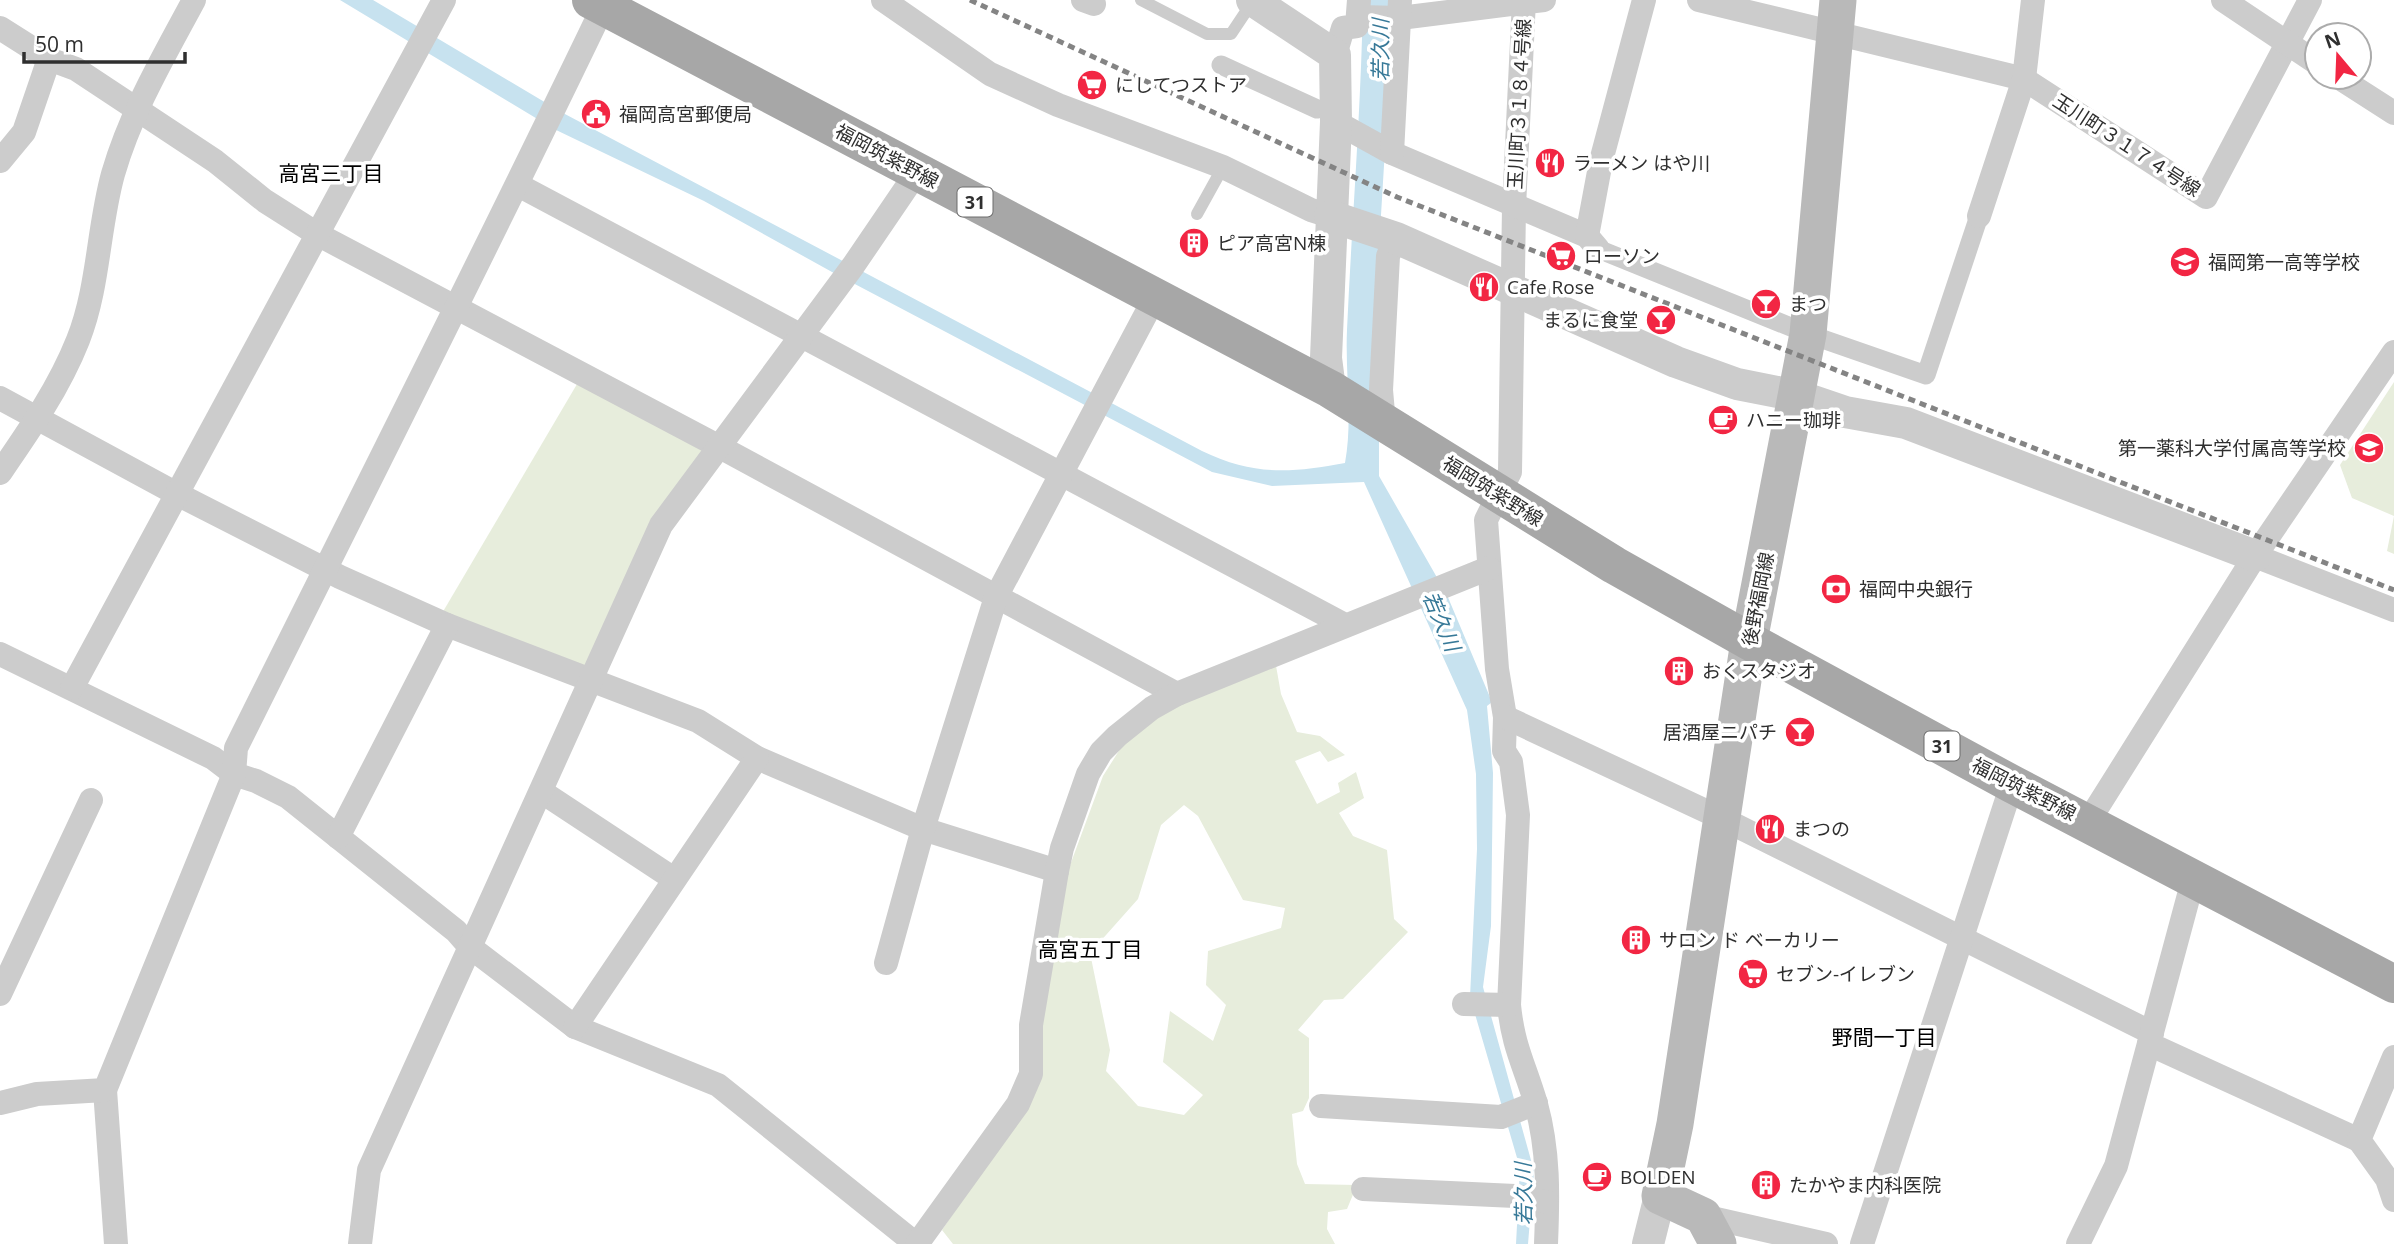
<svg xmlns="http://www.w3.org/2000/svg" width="2394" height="1244" viewBox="0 0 2394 1244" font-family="'Open Sans','Noto Sans JP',sans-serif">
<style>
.green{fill:#e7eddc;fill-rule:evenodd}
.water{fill:#c7e2ef}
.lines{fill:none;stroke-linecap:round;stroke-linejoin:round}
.service{stroke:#ccc;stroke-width:12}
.pedestrian{stroke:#ccc;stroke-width:19}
.minor{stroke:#ccc;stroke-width:24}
.tertiary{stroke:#ccc;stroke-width:32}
.secondary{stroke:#b9b9b9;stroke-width:37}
.primary{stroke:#a7a7a7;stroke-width:38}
.rail{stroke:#848484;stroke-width:5;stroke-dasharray:7 5;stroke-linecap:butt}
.labels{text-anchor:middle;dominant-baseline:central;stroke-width:7;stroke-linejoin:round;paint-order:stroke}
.shield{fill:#fff;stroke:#6d6d6d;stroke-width:2}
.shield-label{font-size:18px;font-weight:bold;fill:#2f2f2f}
.poi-label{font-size:19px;fill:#2f2f2f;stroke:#fff;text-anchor:start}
.street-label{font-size:19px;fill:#2f2f2f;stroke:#fff}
.water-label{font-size:21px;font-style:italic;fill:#377998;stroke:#fff}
.neighbourhood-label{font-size:21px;fill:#000;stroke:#fff}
</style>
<rect width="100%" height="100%" fill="#fff"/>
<g class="green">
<polygon points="580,379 707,448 588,674 441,615"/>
<polygon points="2394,382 2394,554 2387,551 2394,516 2352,498 2340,465"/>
<path d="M1275,660L1281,694L1297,732L1320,736L1345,755L1328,762L1320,751L1295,761L1317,804L1340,792L1338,783L1356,772L1364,798L1339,813L1353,836L1387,850L1394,919L1408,932L1343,999L1324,1000L1298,1030L1309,1038V1098L1303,1111L1292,1114L1297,1164L1305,1184L1357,1185L1347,1209L1328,1212L1327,1229L1335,1244H953L942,1230L1025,1107L1069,868L1103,776L1127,738L1178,699ZM1184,805L1198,816L1243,900L1285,908L1281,928L1208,951L1206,985L1226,1005L1213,1041L1170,1011L1163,1062L1203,1095L1184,1115L1138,1106L1106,1071L1110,1050L1090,953L1138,899L1161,825Z"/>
</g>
<path class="water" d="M340,0H373L563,113L1202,451C1254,476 1291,473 1345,463C1353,420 1345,374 1347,330C1352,220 1361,110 1363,0H1394L1379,248V476L1447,595L1492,702L1487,706L1493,773L1491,926L1483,987L1534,1171L1528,1244H1516L1520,1168L1470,997L1477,849L1476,774L1467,710L1364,482L1272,486L1212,472L832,272L704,201L554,129Z"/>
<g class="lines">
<g class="service">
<polyline points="1141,0 1207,34 1231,34 1253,1"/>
<polyline points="1197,214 1223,167"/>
</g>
<g class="pedestrian">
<polyline points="1221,65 1317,109"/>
<polyline points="1598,249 1808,334 1926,375 1979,216"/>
</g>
<g class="minor">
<polyline points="883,0 990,74 1058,105 1223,167 1311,210 1330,216"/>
<polyline points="1083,0 1094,4"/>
<path d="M1524,0L1514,207L1510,472L1486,520L1497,669L1505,717L1504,751L1511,762L1518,815L1509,1005C1513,1047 1525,1066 1536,1104C1549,1151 1548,1196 1546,1244"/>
<polyline points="1699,0 2024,79 2206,197 2310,0"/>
<polyline points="2223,0 2317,63"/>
<polyline points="1359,17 1400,18 1544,0"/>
<polyline points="0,28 49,59 76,69 215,161 265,201 317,234 718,446 1177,694"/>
<polyline points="1335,55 1343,28 1357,26 1359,0"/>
<polyline points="2338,77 2394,113"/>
<polyline points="1336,122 1392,153 1587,236 1598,249"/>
<polyline points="1392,153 1400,0"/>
<polyline points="0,161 24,132 49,59"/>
<polyline points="518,185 1345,625"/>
<polyline points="1979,216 2024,79 2033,0"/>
<polyline points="1587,236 1601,161 1644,0"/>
<polyline points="0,398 177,494 340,577 447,625 698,721 757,758 923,829 1057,871"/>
<polyline points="1384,424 1381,390 1388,256 1396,238"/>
<path d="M0,473C29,431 59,388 78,340C99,287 98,228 113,174C131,112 164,56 194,0"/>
<polyline points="2255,556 2394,610"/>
<polyline points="0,654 213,758 234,774 256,781 288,797 456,931 470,947 575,1027 718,1085 916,1244"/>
<polyline points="72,688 444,0"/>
<polyline points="1505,717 1723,819 2152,1033"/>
<polyline points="542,792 674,879"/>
<polyline points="2088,822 2255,556 2394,352"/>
<polyline points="338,837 447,625"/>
<polyline points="886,963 923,829 996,597 1155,297"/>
<polyline points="0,994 91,800"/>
<polyline points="1464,1004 1509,1005"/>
<polyline points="575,1027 757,758"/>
<polyline points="2149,1044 2359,1140"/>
<polyline points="2394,1057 2359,1140 2387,1179 2394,1200"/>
<polyline points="105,1090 116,1244"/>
<path d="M0,1103L37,1094L105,1090L234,774L236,748C359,501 484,255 603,7"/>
<polyline points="1321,1106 1501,1117 1536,1103"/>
<polyline points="1363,1189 1515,1196 1547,1202"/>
<polyline points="1703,1216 1826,1244"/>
<polyline points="360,1244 369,1170 661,525 853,266 917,172"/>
<polyline points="917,1244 1018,1104 1031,1074 1031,1025 1057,871 1062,848 1088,774 1101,752 1117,736 1152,708 1177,694 1489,568"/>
<polyline points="1862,1244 2012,784"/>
<polyline points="2078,1244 2116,1166 2193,880"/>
</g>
<g class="tertiary">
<polyline points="1252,0 1335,55 1336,122 1326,358 1330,389"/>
<polyline points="1330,216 1396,238 1676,362 1737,384 1798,396 1845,412 1906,423 2255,556"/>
<polyline points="1648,1244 1660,1196"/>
</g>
<polyline class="secondary" points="1718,1244 1703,1216 1660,1196 1675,1124 1749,641 1808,334 1838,0"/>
<polyline class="primary" points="591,0 1330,389 1614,565 1749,641 2012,784 2394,984"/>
<polyline class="rail" points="970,0 1397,197 2394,590"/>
</g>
<defs>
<g id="supermarket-disc" transform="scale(1.575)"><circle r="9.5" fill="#f22643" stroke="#fff"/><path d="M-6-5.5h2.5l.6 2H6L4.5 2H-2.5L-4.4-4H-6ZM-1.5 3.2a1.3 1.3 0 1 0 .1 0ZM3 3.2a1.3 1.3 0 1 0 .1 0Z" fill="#fff"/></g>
<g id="civic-disc" transform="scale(1.575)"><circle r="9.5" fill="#f22643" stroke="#fff"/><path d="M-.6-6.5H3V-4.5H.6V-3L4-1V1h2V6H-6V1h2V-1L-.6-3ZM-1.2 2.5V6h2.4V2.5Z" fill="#fff"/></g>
<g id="restaurant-disc" transform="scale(1.575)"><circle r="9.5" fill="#f22643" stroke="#fff"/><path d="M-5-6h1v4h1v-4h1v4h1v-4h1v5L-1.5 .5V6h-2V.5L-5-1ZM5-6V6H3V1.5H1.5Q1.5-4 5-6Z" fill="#fff"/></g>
<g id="building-disc" transform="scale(1.575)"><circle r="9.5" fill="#f22643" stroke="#fff"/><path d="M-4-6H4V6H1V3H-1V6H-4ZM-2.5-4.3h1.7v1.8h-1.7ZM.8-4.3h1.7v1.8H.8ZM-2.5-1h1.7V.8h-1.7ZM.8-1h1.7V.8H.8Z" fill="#fff"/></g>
<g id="school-disc" transform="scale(1.575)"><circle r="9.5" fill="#f22643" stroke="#fff"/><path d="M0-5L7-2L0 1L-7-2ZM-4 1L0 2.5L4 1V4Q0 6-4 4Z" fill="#fff"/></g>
<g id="bar-disc" transform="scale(1.575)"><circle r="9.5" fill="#f22643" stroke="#fff"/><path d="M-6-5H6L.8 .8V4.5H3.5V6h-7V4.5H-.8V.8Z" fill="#fff"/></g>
<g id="cafe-disc" transform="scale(1.575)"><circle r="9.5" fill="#f22643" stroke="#fff"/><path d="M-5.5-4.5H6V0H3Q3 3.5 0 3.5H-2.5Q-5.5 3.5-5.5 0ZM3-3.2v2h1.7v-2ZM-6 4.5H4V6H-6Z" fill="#fff"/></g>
<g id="bank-disc" transform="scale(1.575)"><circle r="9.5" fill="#f22643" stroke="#fff"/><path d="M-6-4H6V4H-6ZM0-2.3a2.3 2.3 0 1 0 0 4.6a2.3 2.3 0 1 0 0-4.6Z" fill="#fff"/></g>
</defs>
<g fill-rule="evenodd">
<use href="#supermarket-disc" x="1092" y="85"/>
<use href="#civic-disc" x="596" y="114"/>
<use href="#restaurant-disc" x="1550" y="163"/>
<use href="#building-disc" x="1194" y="243"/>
<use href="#supermarket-disc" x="1561" y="256"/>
<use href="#school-disc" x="2185" y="262"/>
<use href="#restaurant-disc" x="1484" y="287"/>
<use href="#bar-disc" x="1766" y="304"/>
<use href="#bar-disc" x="1661" y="320"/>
<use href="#cafe-disc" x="1723" y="420"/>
<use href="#school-disc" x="2369" y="448"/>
<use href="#bank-disc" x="1836" y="589"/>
<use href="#building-disc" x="1679" y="671"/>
<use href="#bar-disc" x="1800" y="732"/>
<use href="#restaurant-disc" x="1770" y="829"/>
<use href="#building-disc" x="1636" y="940"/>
<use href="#supermarket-disc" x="1753" y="974"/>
<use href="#cafe-disc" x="1597" y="1177"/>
<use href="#building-disc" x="1766" y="1185"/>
</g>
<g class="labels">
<g class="shield">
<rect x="957.5" y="187.5" width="35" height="29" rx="5"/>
<rect x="1924.5" y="731.5" width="35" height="29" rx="5"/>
</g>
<g class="shield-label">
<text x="975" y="202">31</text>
<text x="1942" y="746">31</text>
</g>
<g class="poi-label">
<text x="1115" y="85">にしてつストア</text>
<text x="619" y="114">福岡高宮郵便局</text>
<text x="1573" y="163">ラーメン はや川</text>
<text x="1217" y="243">ピア高宮N棟</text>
<text x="1584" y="256">ローソン</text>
<text x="2208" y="262">福岡第一高等学校</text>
<text x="1507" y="287">Cafe Rose</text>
<text x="1789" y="304">まつ</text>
<text x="1638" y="320" text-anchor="end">まるに食堂</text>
<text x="1746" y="420">ハニー珈琲</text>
<text x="2346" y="448" text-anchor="end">第一薬科大学付属高等学校</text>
<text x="1859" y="589">福岡中央銀行</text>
<text x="1702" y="671">おくスタジオ</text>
<text x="1777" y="732" text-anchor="end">居酒屋ニパチ</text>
<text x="1793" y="829">まつの</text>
<text x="1659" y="940">サロン ド ベーカリー</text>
<text x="1776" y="974">セブン-イレブン</text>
<text x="1620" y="1177">BOLDEN</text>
<text x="1789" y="1185">たかやま内科医院</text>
</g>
<g class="street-label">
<text transform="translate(1519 104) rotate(-87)">玉川町３１８４号線</text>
<text transform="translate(2127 145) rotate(33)">玉川町３１７４号線</text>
<text transform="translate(887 156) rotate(28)">福岡筑紫野線</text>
<text transform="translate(1493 491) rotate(32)">福岡筑紫野線</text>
<text transform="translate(1758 599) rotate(-79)">後野福岡線</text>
<text transform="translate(2024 789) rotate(27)">福岡筑紫野線</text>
</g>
<g class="water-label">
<text transform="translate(1380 50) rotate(-90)">若久川</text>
<text transform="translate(1442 621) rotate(67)">若久川</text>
<text transform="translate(1523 1194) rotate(-91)">若久川</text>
</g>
<g class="neighbourhood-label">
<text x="331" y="173">高宮三丁目</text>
<text x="1090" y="949">高宮五丁目</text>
<text x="1884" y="1037">野間一丁目</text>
</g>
</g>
<g transform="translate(2338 56) rotate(341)"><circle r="33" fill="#ffffff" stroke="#acacac" stroke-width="2"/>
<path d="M0-5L12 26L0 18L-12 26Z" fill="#f22643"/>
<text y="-10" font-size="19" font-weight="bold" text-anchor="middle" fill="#2f2f2f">N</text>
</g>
<path d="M24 52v10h161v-10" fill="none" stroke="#2f2f2f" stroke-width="3.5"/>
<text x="35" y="52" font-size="21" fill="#2f2f2f" stroke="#ffffff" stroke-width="5" paint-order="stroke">50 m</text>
</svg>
